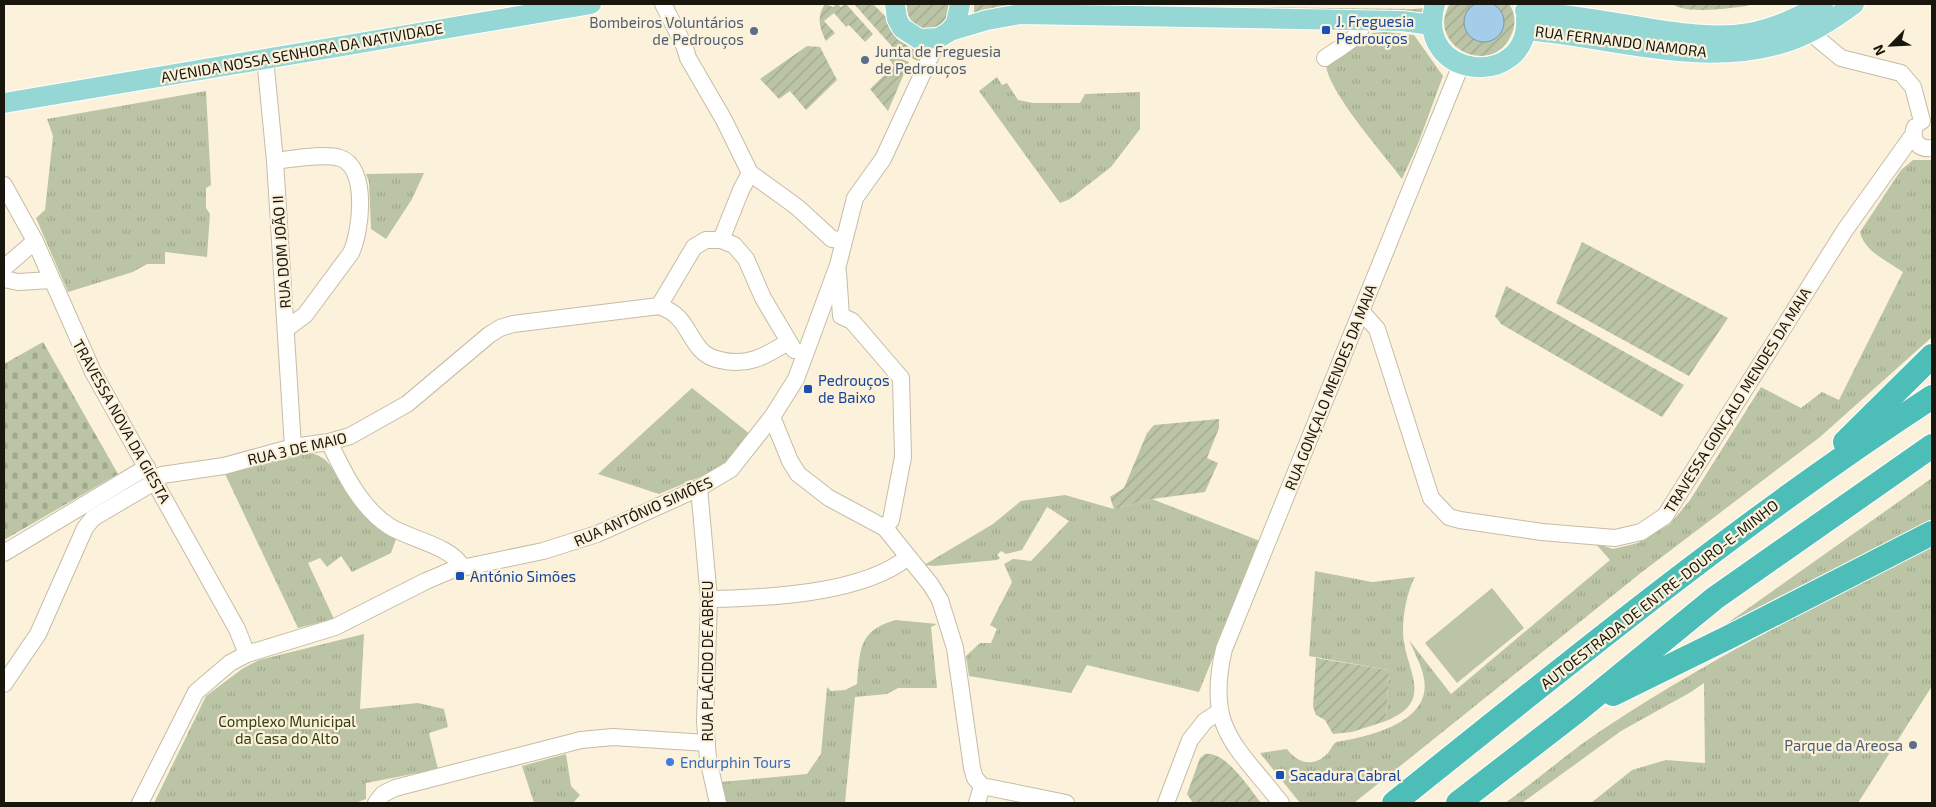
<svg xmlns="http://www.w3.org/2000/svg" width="1936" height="807" viewBox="0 0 1936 807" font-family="'Exo 2',sans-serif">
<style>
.grass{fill:url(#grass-tufts)}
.cemetery{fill:url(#cemetery-stones)}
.garden{fill:url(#garden-furrows)}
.pitch{fill:#bbc4a5}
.water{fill:#a4cdea;stroke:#7a96a8}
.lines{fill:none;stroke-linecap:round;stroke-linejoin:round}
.minor-casing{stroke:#c6bca6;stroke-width:18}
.major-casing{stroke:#fff;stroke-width:22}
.highway-casing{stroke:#fff;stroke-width:26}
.minor{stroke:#fff;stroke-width:16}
.major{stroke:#94d7d4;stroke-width:20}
.highway{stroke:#4dbdb7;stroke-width:24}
.transit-dot{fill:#1a4fb4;stroke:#fcf2db;stroke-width:2}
.service-dot{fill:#5c6f8a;stroke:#fcf2db;stroke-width:2}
.shop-dot{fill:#3f7fe0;stroke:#fcf2db;stroke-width:2}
.labels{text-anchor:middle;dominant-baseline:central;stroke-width:4.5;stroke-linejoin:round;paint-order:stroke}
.transit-label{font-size:15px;fill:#164399;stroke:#fcf2db;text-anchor:start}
.service-label{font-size:15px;fill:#4e5e75;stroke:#fcf2db;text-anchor:end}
.street-label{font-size:15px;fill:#19160e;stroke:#fcf2db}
.park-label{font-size:15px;fill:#353f0e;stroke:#fcf2db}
.shop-label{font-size:15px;fill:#366cbe;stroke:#fcf2db;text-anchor:start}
</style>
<defs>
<pattern id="grass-tufts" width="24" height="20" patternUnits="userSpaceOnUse" patternTransform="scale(1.25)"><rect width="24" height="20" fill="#bbc4a5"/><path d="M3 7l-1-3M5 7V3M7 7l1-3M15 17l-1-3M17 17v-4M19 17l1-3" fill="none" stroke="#a0a88d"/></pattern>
<pattern id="cemetery-stones" width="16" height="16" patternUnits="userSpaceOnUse" patternTransform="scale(1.25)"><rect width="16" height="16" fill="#bbc4a5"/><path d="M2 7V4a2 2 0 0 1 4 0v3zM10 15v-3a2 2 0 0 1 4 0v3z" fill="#a0a88d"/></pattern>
<pattern id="garden-furrows" width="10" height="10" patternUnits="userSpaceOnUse" patternTransform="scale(1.25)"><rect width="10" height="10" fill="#bbc4a5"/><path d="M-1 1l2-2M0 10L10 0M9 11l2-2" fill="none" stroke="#a0a88d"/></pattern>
</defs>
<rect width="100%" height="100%" fill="#fcf2db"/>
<g class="grass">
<path d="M1384,32L1414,35L1443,76L1418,144L1402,179C1384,154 1327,91 1326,64L1353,49L1372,33Z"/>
<polygon points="997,77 1002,85 1007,83 1018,100 1033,103 1080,103 1085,94 1140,92 1140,129 1111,167 1070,199 1060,203 979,91"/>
<polygon points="206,91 211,185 206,188 206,208 210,214 207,257 165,252 165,264 147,264 133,272 68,292 36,218 45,210 53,136 47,119"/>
<path d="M1913,160H1932V337L1820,437L1642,572L1354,803H1300L1260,753L1287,749C1297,763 1313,768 1327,754C1331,750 1332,745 1336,742C1367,737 1432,723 1424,679C1422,666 1414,652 1409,640L1451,694L1610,560L1595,543L1613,549L1638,543L1670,524L1690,500L1761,387L1801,408L1822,392L1839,400L1903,272C1887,261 1864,251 1860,232L1901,170Z"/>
<polygon points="424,173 412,199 386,239 371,229 369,182 366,174"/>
<polygon points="692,388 750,434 719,469 659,494 598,474"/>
<path d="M310,453C334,457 336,481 350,497C363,513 379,528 396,539L391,553L352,572L341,556L327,567L320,558L308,563L334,619L298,628L225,474Z"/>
<polygon points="1932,478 1932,522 1715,632"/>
<polygon points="1065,495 1114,509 1152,499 1260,541 1199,692 1087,665 1071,693 969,676 966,656 980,643 991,643 997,629 990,625 1012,582 1004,564 1013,559 1031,561 1069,521 1047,507 1022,550 1006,554 1001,551 997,555 1000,558 997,560 934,566 924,565 993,524 1021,501"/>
<path d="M1932,546V686L1858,803H1591L1632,770L1666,760L1705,763L1704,683L1691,692L1621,731L1522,803H1505C1540,778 1572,749 1608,726C1712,658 1822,602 1932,546Z"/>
<path d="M1315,571L1372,582L1415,577C1406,594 1401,622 1404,642C1409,675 1433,702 1386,721L1389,670L1309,656Z"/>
<path d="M896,620L937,624L931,627L937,688H898L887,694L855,697L845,803H725L721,782L807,774L821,754L827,687L831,691L845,690L857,684C860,650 858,630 896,620Z"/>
<polygon points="364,634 360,709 418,703 444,709 448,727 429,733 438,769 366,783 366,799 355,803 154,803 206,696 242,669 259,660"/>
<polygon points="566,754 571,786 580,795 573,803 534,803 522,766"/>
</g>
<polygon class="cemetery" points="43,342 118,474 4,540 4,364"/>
<g class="garden">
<path d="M825,4L833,7L837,4L841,7L846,4L873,34L865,42L849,25L846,27L834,13L824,21L835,33L826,41C820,29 816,17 825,4Z"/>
<polygon points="854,4 873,4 887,18 897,39 922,55 918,61 896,51"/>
<path d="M907,4H950L948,19C932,36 905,29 907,4Z"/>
<polygon points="974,4 1415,9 1424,8 1422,17 974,14"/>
<path d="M1450,4H1475L1470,7L1509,4C1515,12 1516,24 1512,33C1493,81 1424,45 1450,4Z"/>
<path d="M1673,4H1755C1738,8 1684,15 1673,4Z"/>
<polygon points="807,46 820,47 837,80 806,110 790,91 779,99 760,79"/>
<polygon points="884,52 909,62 888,111 870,89 894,66"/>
<polygon points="1582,242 1728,318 1689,376 1556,303"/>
<polygon points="1506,286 1684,385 1662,417 1501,324 1495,316"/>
<polygon points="1219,419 1219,428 1207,458 1218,463 1205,492 1152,499 1114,509 1110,497 1124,488 1147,433 1154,425"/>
<polygon points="1316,658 1389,670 1386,721 1352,732 1333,734 1325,720 1316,715 1313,707"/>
<path d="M1205,754C1226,751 1249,788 1261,803H1193L1187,794L1200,758Z"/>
</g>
<polygon class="pitch" points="1492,588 1524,628 1457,683 1425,643"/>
<circle class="water" cx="1484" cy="22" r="20"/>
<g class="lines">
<g class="minor-casing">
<g id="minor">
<polyline points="663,4 684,45 688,58 724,120 750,173 797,207 832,239 843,240"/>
<polyline points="1813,31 1818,39 1841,58 1901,73 1913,87 1922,121"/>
<polyline points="265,58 275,161 293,447"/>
<path d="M1325,58C1339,48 1361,38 1364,20"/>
<path d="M1915,127C1910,140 1919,150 1932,148"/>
<path d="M275,161C293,159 324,153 340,158C369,167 361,232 351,253L305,315L286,329"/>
<polyline points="4,185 35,241 93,372 237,629 247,654"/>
<polyline points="721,240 741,190 750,173"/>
<polyline points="4,268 35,241"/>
<polyline points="838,272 841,316 852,321 901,378 903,457 891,520 885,528"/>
<polyline points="4,279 18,282 52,280"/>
<polyline points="659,306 694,247 706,240 721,240 734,245 746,259 763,298 794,350"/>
<polyline points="1361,311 1377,329 1431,498 1449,517 1460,520 1542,532 1615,538 1641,532 1665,516 1845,230 1913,135"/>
<polyline points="772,417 790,461 798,474 829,498 885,528 931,585 940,600 955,648 972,768 975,778 982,786 1066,803"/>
<path d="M329,442C344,473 360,507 389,526C409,539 452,546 462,567"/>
<polyline points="699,488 709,599 705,721 708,759 718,803"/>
<polyline points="4,553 147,467"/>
<path d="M709,599C767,598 863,594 908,557"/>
<path d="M4,684L38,634L85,528L93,518L156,481L162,475L224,466L293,447L329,442L350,436L407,404L489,335L500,328L513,324L659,306C685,315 685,331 700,349C706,356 712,358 720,360C748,367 765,356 788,342"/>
<polyline points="140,803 196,692 230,663 247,654 335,627 426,581 452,570 543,551 597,534 699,488 731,469 772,417 796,379 838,265 855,198 883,159 939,38"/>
<polyline points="376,803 383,794 395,788 581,740 613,737 707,743"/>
<polyline points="977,803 982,786"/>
<polyline points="1166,803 1190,740 1205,721 1219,712"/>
<path d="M1281,803C1236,745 1205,729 1224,649L1461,65"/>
</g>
</g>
<g class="major-casing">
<g id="major">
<polyline points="895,4 897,19 902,28 919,39 939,38 950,31 987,20 1020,14 1402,21 1432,25"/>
<path d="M1435,4C1413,81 1530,90 1526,18"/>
<path d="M1525,11C1566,14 1606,21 1647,28C1680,33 1715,39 1749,33C1776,28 1800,16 1823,4"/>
<path d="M1526,30C1611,37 1704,70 1789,41C1813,33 1834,19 1854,4"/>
<polyline points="950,31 956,23 960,4"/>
<polyline points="4,103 591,4"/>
</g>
</g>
<g class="highway-casing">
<g id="highway">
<polyline points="1845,442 1932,356"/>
<polyline points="1613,694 1731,636 1932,533"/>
<path d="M1394,803C1570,662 1744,520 1932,397"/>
<polyline points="1458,803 1577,711 1715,598 1932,446"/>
</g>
</g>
<use href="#minor" class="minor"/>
<use href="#major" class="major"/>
<use href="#highway" class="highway"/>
</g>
<g class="transit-dot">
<rect x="1321" y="25" width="10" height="10" rx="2.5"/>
<rect x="803" y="384" width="10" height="10" rx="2.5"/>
<rect x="455" y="571" width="10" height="10" rx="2.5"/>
<rect x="1275" y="770" width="10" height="10" rx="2.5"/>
</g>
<g class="service-dot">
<circle cx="754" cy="31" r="5"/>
<circle cx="865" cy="60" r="5"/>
<circle cx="1913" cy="745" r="5"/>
</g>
<circle class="shop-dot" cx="670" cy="762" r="5"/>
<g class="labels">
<g class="transit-label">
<text x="1336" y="21">J. Freguesia<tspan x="1336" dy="17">Pedrouços</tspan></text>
<text x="818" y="380">Pedrouços<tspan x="818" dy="17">de Baixo</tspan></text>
<text x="470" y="576">António Simões</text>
<text x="1290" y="775">Sacadura Cabral</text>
</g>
<g class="service-label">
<text x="744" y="22">Bombeiros Voluntários<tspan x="744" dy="17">de Pedrouços</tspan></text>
<text x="875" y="51" text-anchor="start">Junta de Freguesia<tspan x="875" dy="17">de Pedrouços</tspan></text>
<text x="1903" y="745">Parque da Areosa</text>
</g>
<g class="street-label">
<text transform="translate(1621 41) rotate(7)">RUA FERNANDO NAMORA</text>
<text transform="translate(302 52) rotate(-10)">AVENIDA NOSSA SENHORA DA NATIVIDADE</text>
<text transform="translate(281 252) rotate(-94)">RUA DOM JOÃO II</text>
<text transform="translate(1330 387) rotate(-68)">RUA GONÇALO MENDES DA MAIA</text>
<text transform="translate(1737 400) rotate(-58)">TRAVESSA GONÇALO MENDES DA MAIA</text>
<text transform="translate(122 421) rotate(61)">TRAVESSA NOVA DA GIESTA</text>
<text transform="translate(297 448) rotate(-13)">RUA 3 DE MAIO</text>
<text transform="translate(643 511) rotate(-24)">RUA ANTÓNIO SIMÕES</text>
<text transform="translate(1659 594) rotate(-38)">AUTOESTRADA DE ENTRE-DOURO-E-MINHO</text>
<text transform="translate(707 661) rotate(-90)">RUA PLÁCIDO DE ABREU</text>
</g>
<g class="park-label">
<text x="287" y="721">Complexo Municipal<tspan x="287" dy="17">da Casa do Alto</tspan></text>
</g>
<g class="shop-label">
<text x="680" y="762">Endurphin Tours</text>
</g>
</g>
<rect width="1936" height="807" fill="none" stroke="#19160e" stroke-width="10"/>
<g transform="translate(1891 45) rotate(246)" stroke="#fcf2db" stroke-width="4" paint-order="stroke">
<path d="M0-4L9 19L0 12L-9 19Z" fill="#19160e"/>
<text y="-8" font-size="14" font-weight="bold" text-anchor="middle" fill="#19160e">N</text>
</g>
</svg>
